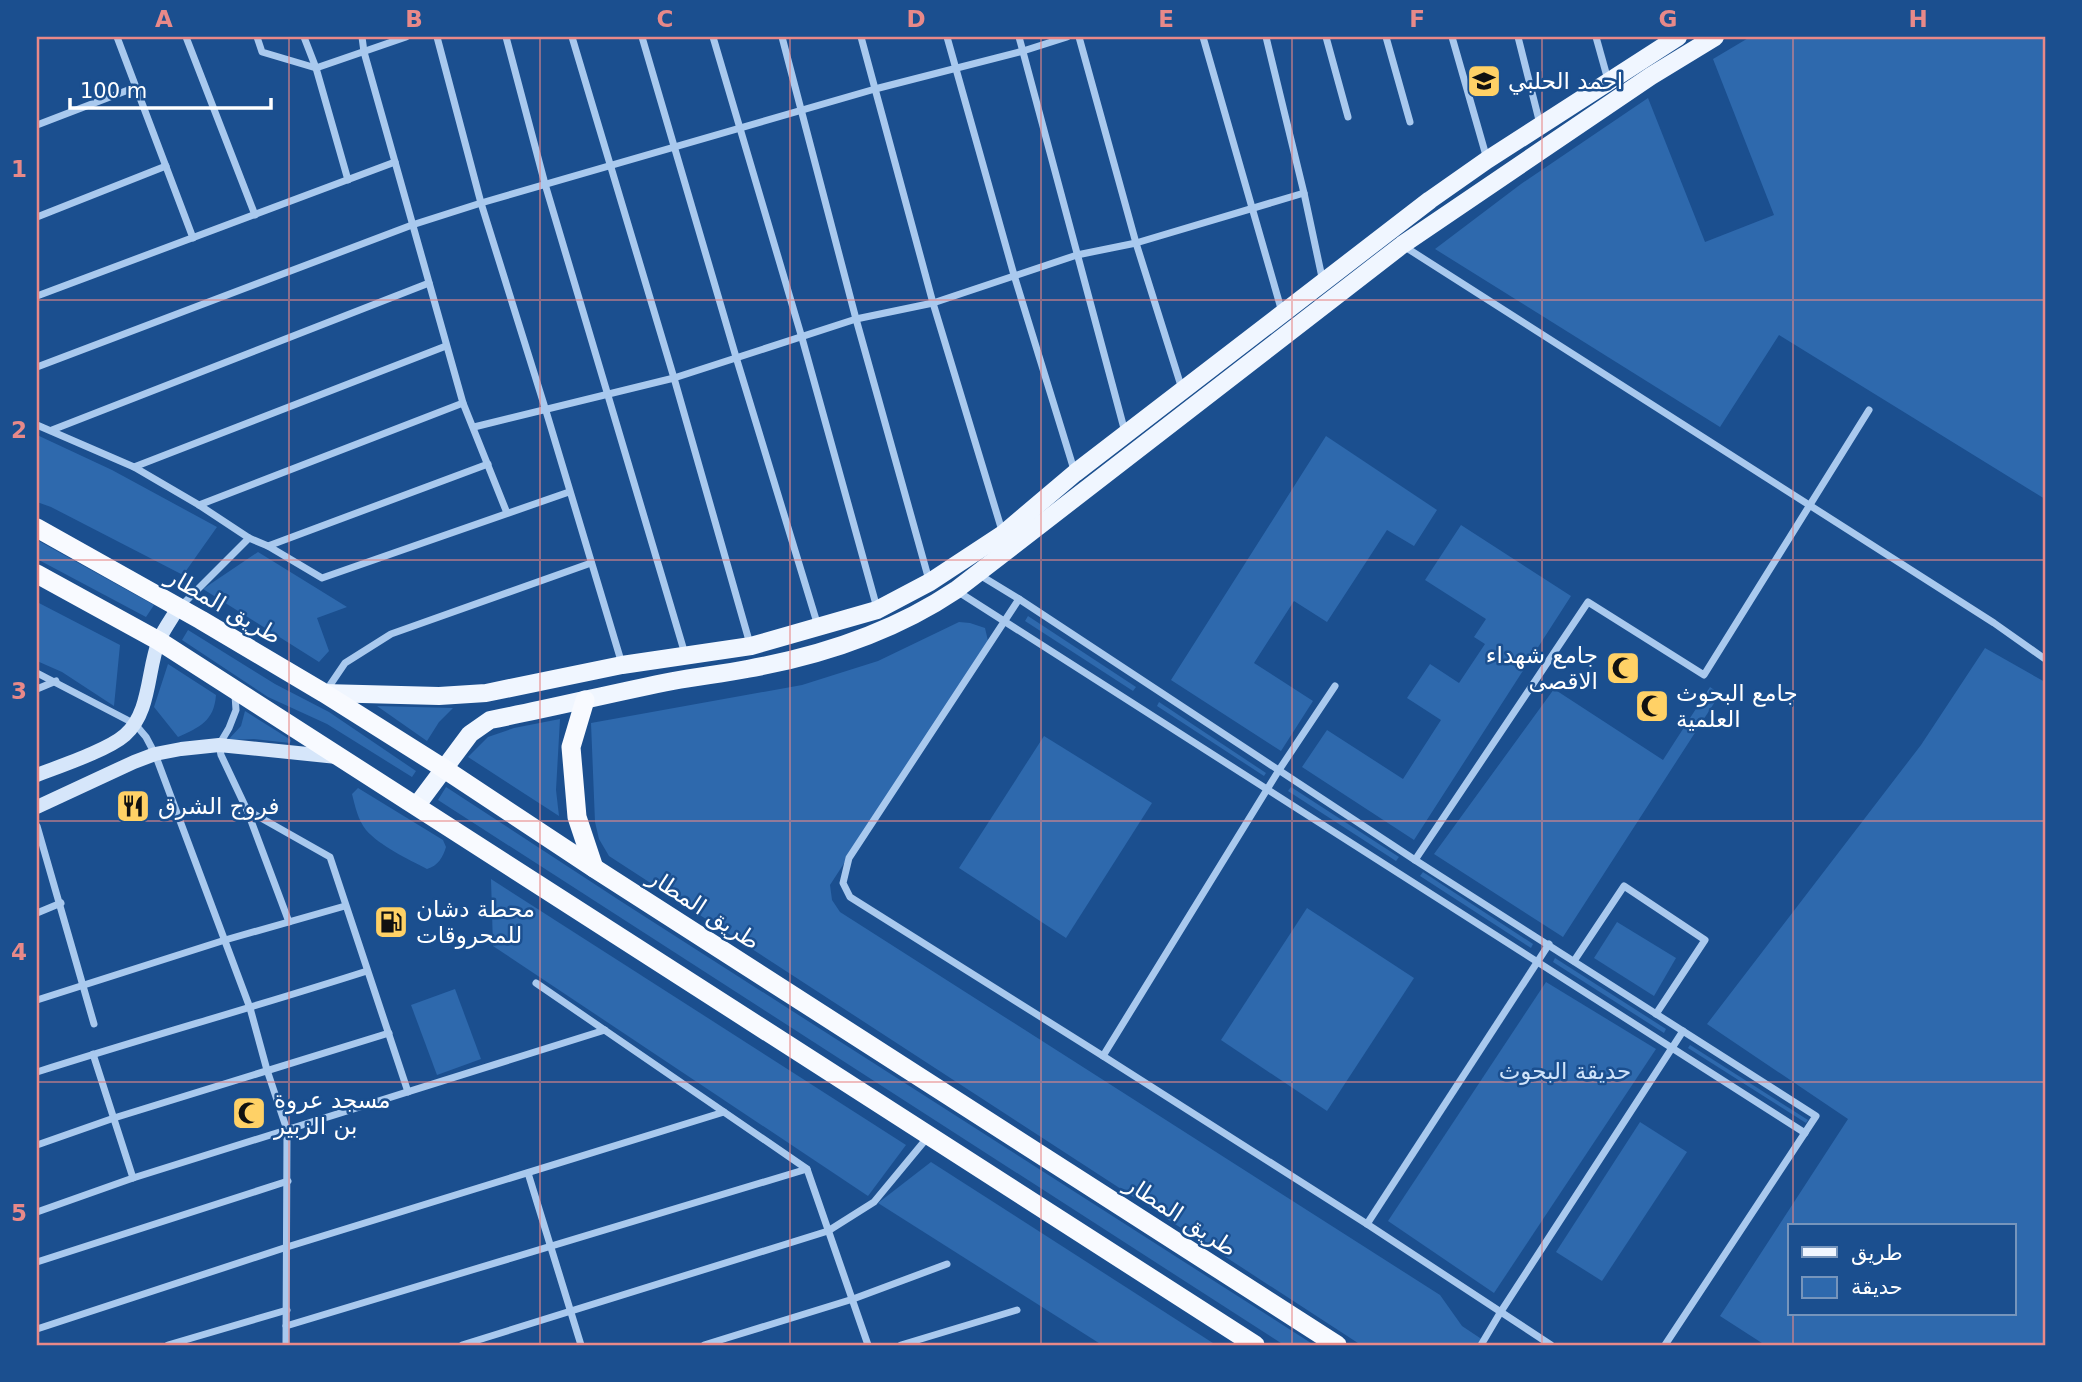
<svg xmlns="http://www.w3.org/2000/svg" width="2082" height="1382" viewBox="0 0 2082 1382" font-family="'DejaVu Sans',Vazirmatn,sans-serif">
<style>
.green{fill:#2e69ad;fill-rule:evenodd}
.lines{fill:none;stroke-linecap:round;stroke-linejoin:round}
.minor{stroke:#a9c9ee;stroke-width:7}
.secondary{stroke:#d6e6fa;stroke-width:14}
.primary{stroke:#f0f6ff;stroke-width:18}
.trunk{stroke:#f8faff;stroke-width:19}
.grid{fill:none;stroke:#e88989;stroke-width:2;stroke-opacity:0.55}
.labels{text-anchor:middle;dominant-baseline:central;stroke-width:5;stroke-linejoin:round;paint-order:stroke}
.poi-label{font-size:23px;fill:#fff;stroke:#1b4f8f;text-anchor:start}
.street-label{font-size:23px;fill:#fff;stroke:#1b4f8f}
.park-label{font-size:23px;fill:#cfe3fa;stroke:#1b4f8f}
.neatline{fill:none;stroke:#e88989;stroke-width:2.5}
.grid-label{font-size:23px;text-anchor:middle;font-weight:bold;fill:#e88989}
</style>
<rect width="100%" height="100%" fill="#1b4f8f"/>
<g class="green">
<polygon points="1750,37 2045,37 2045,499 1779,335 1720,427 1435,249 1521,184 1648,98 1705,242 1774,215 1713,59"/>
<polygon points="37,435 112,470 217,527 183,575 51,507 37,502"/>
<polygon points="1326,436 1437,510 1414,546 1387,530 1327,622 1294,601 1254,663 1313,701 1281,751 1171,680"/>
<polygon points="1461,525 1571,596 1414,840 1302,767 1327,730 1403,779 1441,720 1407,698 1430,664 1459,683 1485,644 1474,637 1486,619 1425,580"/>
<polygon points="37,540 154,605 146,617 37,559"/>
<polygon points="258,552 347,607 317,618 329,651 319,662 203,589"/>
<polygon points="37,602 120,645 114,706 62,672 37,661"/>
<polygon points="1028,616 1136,687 1133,691 1025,621"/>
<polygon points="959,622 970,623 985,628 988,641 830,885 832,900 840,912 1440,1295 1462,1326 1483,1340 1475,1345 1361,1345 609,856 599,839 595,822 591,723 802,685 878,661"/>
<polygon points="188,630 275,684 329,712 416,771 412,777 327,724 268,697 182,640"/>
<path d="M1985,648L2045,682V1345H1765L1720,1316L1848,1119L1707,1024L1921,745ZM1790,1226H2014V1314H1790Z"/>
<path d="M168,664L216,695C214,721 200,727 178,737L154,707Z"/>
<polygon points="1710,687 1720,694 1563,937 1434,854 1554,689 1663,760"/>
<polygon points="1159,702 1266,773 1264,776 1157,706"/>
<polygon points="377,706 453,708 439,722 427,741"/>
<polygon points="245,711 291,740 290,743 254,739 228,740 241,726"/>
<polygon points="560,719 556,790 559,816 468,757 488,737 514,728"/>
<polygon points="1044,736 1152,803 1066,938 959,868"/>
<polygon points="446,787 622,902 1314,1345 1284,1345 438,800"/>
<polygon points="1291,787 1399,857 1396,861 1288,791"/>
<path d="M358,788L443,840L446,847C443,857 438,866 427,869C408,859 380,846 366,830C358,820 355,806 352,794Z"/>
<polygon points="1423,872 1533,944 1531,948 1420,876"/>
<polygon points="491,879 906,1145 868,1196 493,946"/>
<polygon points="1307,908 1414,978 1327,1111 1221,1040"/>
<polygon points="1617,922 1676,958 1654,996 1594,958"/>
<polygon points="1555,958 1666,1029 1664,1033 1553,962"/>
<polygon points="1546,982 1656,1049 1494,1293 1388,1221"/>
<polygon points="455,989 481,1059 437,1075 411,1005"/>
<polygon points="1690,1045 1808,1120 1806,1123 1688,1048"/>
<polygon points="1640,1122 1687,1152 1602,1281 1556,1252"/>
<polygon points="931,1162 1216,1345 1102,1345 878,1203"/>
</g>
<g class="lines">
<g class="minor">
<polyline points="117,37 193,238"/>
<polyline points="186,37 255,215"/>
<polyline points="257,37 262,52 316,68 406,37"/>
<polyline points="304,37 316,68 348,180"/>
<polyline points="362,37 364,52 463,403 507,513"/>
<polyline points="437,37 481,203 546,411 622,664"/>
<polyline points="506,37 545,184 685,654"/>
<polyline points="572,37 674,378 750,644"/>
<polyline points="642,37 736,357 818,626"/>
<polyline points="713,37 802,338 877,608"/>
<polyline points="782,37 856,319 929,580"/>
<polyline points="861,37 933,303 1003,534"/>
<polyline points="947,37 1014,275 1075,473"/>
<polyline points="1019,37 1125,432"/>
<polyline points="1079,37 1136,243 1182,389"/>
<polyline points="1203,37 1282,312"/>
<polyline points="1266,37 1304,193 1323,282"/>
<polyline points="1326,37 1348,117"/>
<polyline points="1386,37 1410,122"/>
<polyline points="1452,37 1487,159"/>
<polyline points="1518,37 1540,124"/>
<polyline points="1596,37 1608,80"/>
<polyline points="37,125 136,87"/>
<polyline points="37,217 166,166"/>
<polyline points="1402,245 1994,623 2045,659"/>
<polyline points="37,296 395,162"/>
<polyline points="37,367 412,225 481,203 875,89 1023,51 1067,37"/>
<polyline points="37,425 134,467 199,505 249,538 268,546 322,578 569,492"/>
<polyline points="474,427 674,378 856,319 933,303 1077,255 1136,243 1304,193"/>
<polyline points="52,430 429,283"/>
<polyline points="134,467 446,346"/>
<polyline points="199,505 463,403"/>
<polyline points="268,546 488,464"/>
<polyline points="978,574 1019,599 1415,860 1816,1116 1665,1345"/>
<polyline points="957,591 1805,1133"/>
<polyline points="1019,599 849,858 843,883 850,897 1103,1056 1367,1224 1551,1345"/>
<polyline points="180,607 249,538"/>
<polyline points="37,673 135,724 146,737 155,754 250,1008 267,1070 287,1130 286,1345"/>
<polyline points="37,689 56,681"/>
<polyline points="326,691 345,663 391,634 591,563"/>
<polyline points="235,695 236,710 229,728 219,745 221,755 247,810 289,922"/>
<polyline points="247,810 330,857 408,1092"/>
<polyline points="37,826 94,1024"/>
<polyline points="1415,860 1588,602 1704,675 1869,410"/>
<polyline points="37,913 61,903"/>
<polyline points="1574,961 1624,886 1705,940 1656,1014"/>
<polyline points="536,983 807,1169 868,1345"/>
<polyline points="37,1000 225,940 345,906"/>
<polyline points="93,1054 133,1178"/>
<polyline points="1103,1056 1279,770 1335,686"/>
<path d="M37,1072C147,1037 258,1006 367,971"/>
<polyline points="37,1145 114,1118 389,1033"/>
<polyline points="528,1173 581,1345"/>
<polyline points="37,1212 133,1178 605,1030"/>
<polyline points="1367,1224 1549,944"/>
<polyline points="37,1262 288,1181"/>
<polyline points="286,1326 807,1169"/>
<polyline points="37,1329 287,1247 724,1112"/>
<polyline points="168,1345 287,1310"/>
<polyline points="462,1345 828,1231 874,1202 927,1138"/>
<polyline points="704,1345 853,1299 947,1264"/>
<polyline points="901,1345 1017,1310"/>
<polyline points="1481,1345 1500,1313 1683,1031"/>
</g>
<g class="secondary">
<path d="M37,775C60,766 108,750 125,735C151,712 147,670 159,640C164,629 172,618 178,608"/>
<polyline points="37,807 134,762 155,754 181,749 219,745 337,757"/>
</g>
<g class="primary">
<polyline points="324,693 439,696 486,693 622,665 751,646 877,610 930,582 1003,534 1075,473 1430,200 1487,160 1678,37"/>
<path d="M417,805L470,734L490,720C552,708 612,693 673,681C698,676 723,674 747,669C820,656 895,631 956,590L1402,245L1651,76L1715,37"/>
</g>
<g class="trunk">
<polyline points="37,528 201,620 324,693 443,768 594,868 1337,1345"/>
<polyline points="37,574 159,641 1255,1345"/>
<polyline points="585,700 571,747 577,817 594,868"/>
</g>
</g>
<path class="grid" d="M289,37V1345M540,37V1345M790,37V1345M1041,37V1345M1292,37V1345M1542,37V1345M1793,37V1226M37,300H2045M37,560H2045M37,821H2045M37,1082H2045M1793,1314V1345"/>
<defs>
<g id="school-square" transform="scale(1.75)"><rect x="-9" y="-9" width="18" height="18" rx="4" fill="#ffd166" stroke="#1b4f8f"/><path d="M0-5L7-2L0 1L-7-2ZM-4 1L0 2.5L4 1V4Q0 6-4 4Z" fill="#111"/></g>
<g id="mosque-square" transform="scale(1.75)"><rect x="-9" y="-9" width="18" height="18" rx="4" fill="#ffd166" stroke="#1b4f8f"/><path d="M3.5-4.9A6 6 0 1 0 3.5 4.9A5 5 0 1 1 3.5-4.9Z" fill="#111"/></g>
<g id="restaurant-square" transform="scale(1.75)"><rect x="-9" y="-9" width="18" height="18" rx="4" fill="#ffd166" stroke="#1b4f8f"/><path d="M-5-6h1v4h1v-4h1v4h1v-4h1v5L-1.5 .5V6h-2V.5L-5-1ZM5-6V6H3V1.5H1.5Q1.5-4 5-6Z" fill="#111"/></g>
<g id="fuel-square" transform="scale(1.75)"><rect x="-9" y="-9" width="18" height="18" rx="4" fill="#ffd166" stroke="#1b4f8f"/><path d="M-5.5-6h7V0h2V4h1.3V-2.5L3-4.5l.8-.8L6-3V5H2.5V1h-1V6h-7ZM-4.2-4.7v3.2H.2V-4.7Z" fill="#111"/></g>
</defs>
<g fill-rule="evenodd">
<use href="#school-square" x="1484" y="81"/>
<use href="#mosque-square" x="1623" y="668"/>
<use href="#mosque-square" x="1652" y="706"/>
<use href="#restaurant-square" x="133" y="806"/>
<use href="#fuel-square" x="391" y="922"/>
<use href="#mosque-square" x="249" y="1113"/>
</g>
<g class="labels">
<g class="poi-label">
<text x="1508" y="81">احمد الحلبي</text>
<text x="1598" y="655" text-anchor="end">جامع شهداء<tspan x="1598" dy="26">الاقصى</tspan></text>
<text x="1676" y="693">جامع البحوث<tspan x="1676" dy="26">العلمية</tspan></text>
<text x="158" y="806">فروج الشرق</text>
<text x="416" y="909">محطة دشان<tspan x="416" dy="26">للمحروقات</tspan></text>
<text x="274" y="1100">مسجد عروة<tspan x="274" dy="26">بن الزبير</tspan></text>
</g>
<g class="street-label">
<text transform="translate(224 606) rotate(30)">طريق المطار</text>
<text transform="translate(704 909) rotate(33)">طريق المطار</text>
<text transform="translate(1181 1216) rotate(33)">طريق المطار</text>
</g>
<g class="park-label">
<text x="1565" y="1071">حديقة البحوث</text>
</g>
</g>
<rect width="2082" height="1382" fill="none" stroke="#1b4f8f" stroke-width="77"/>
<rect x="1788" y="1224" width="228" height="91" fill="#1b4f8f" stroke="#7695bc" stroke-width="2"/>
<rect x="1802" y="1247" width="35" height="10" fill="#f0f6ff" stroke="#7695bc" stroke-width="2"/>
<text x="1851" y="1260" font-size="21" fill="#ffffff">طريق</text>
<rect x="1802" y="1277" width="35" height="21" fill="#2e69ad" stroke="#7695bc" stroke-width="2"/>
<text x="1851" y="1294" font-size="21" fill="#ffffff">حديقة</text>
<path d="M70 98v10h201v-10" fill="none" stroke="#ffffff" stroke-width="3.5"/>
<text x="80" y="98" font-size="21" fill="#ffffff" stroke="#1b4f8f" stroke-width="5" paint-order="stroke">100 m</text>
<rect x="38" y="38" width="2006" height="1306" class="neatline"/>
<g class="grid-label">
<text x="164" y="27">A</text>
<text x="414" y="27">B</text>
<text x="665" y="27">C</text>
<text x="916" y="27">D</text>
<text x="1166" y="27">E</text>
<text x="1417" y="27">F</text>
<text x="1668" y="27">G</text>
<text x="1918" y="27">H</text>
<text x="19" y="177">1</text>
<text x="19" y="438">2</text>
<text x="19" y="699">3</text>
<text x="19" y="960">4</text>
<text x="19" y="1221">5</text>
</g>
</svg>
